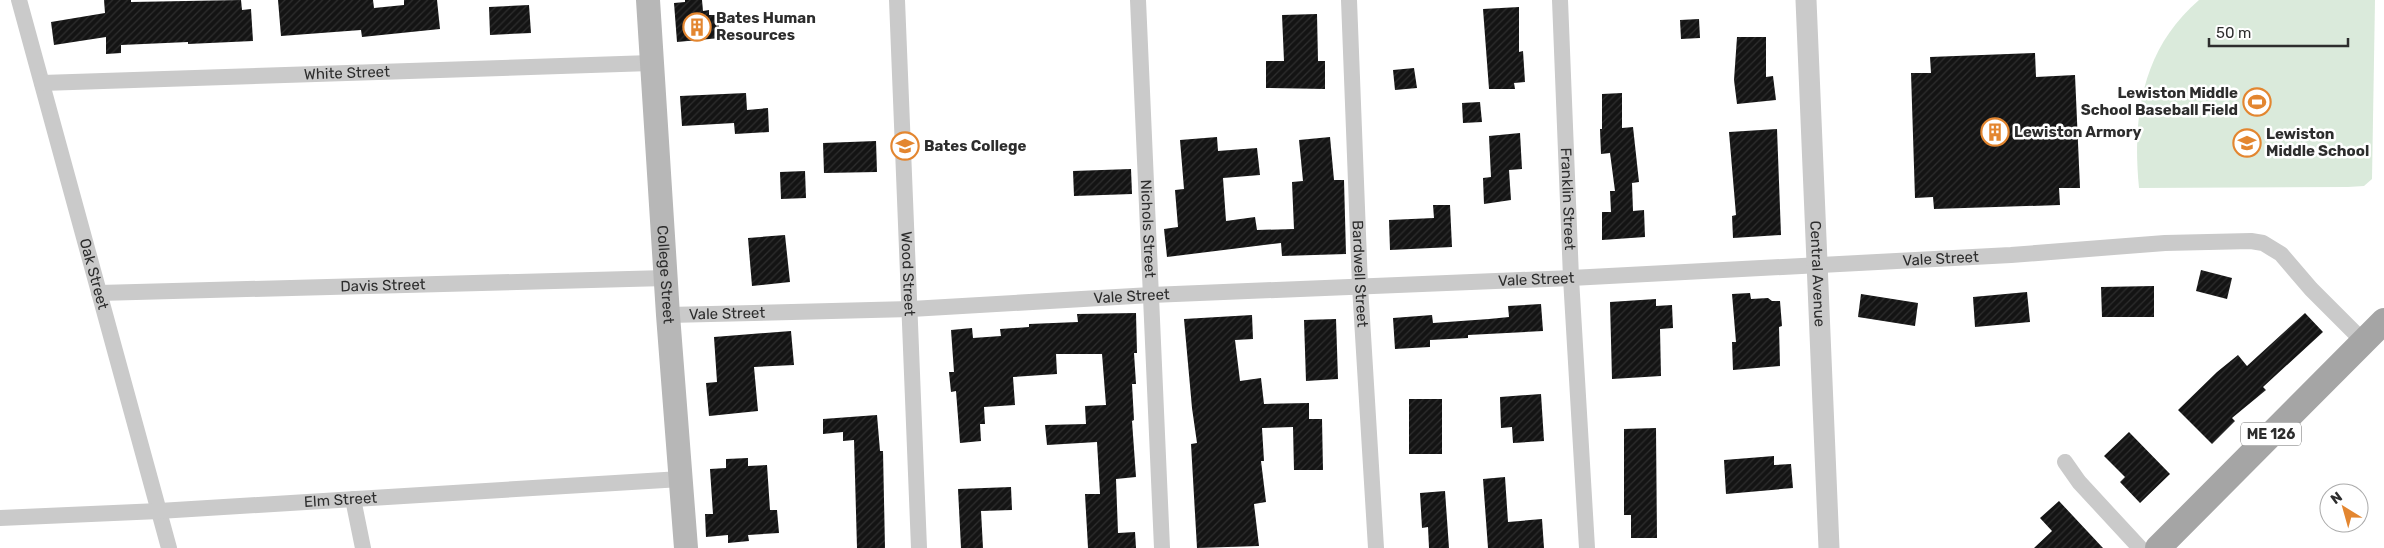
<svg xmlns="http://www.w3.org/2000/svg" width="2384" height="548" viewBox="0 0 2384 548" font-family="Rubik,sans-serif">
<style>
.pitch{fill:#daeadb}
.building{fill:url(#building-hatch)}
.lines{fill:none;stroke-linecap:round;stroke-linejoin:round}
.minor{stroke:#cacaca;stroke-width:16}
.tertiary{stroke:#cacaca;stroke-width:21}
.secondary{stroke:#b7b7b7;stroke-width:24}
.primary{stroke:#a5a5a5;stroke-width:26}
.labels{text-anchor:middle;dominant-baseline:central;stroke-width:5;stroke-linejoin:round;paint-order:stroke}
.shield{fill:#fff;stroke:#6c6c6c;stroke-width:1}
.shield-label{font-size:14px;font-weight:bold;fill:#2d2d2d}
.poi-label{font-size:15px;font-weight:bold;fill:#2d2d2d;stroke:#fff;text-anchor:start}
.street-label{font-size:15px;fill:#2d2d2d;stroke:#fff}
</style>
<defs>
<pattern id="building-hatch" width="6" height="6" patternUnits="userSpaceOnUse" patternTransform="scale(1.25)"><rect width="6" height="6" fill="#141414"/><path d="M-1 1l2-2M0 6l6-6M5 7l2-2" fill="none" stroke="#2e2e2e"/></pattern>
</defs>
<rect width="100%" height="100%" fill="#fff"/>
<path class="pitch" d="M2199,0H2375L2372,179L2364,186L2348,187L2139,188C2132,116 2142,49 2199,0Z"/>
<g class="building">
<polygon points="104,0 131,0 131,2 241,0 242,10 251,9 253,41 188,44 188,42 121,45 121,53 106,54 106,37 54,45 51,22 105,13"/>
<polygon points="278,0 373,0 374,8 404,5 404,0 437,0 440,29 362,37 361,30 281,36"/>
<polygon points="685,0 702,0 703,11 709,10 709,15 718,15 720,38 677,42 674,3 685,2"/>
<polygon points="529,5 531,33 490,35 489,7"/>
<polygon points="1519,7 1519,52 1523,51 1525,82 1514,83 1515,89 1489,89 1483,9"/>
<polygon points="1317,14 1318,61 1325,61 1325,89 1266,88 1266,61 1284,61 1282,15"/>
<polygon points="1699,19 1700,38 1681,39 1680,20"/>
<polygon points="1737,37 1766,37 1766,77 1773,76 1776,100 1737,104 1734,80"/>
<polygon points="2035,53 2036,77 2075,75 2080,188 2059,188 2060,205 1934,209 1933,197 1915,198 1911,73 1931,73 1930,57"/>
<polygon points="1414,68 1417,88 1395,90 1393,70"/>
<polygon points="746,93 747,110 768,108 769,132 735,134 734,123 682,126 680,96"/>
<polygon points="1622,93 1622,128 1633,127 1639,182 1632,183 1633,211 1644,210 1645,237 1602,240 1602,212 1611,212 1610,191 1615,191 1610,153 1601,154 1600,129 1602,129 1602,94"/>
<polygon points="1480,102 1482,122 1463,123 1462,103"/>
<polygon points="1777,129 1781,235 1733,238 1732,216 1736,215 1729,132"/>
<polygon points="1520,133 1522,169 1509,170 1511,200 1484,204 1483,178 1491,177 1489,136"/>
<polygon points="1217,137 1218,151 1257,148 1260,175 1223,178 1226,221 1255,217 1257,230 1294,229 1292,182 1303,181 1299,140 1330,137 1334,180 1344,180 1346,254 1282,256 1281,243 1167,257 1164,229 1178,227 1175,190 1184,189 1180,140"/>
<polygon points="876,141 877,172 824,173 823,143"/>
<polygon points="1131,169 1132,194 1074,196 1073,171"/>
<polygon points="805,171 806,198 781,199 780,172"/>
<polygon points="1433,205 1450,205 1452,247 1390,250 1389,220 1434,218"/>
<polygon points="785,235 790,282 752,286 748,238"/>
<polygon points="2201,270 2232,278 2227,299 2196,291"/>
<polygon points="2154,286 2154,317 2102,317 2101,287"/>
<polygon points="2027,292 2030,322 1975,327 1973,297"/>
<polygon points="1750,293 1751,299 1768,298 1772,301 1780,301 1782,326 1779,327 1780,366 1733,370 1732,342 1736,342 1732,294"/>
<polygon points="1861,294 1918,303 1915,326 1858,317"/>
<polygon points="1656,299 1656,306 1672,305 1673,328 1660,329 1661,376 1612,379 1610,302"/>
<polygon points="1541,304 1543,331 1468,335 1468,338 1430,340 1430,347 1395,349 1393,318 1432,315 1433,323 1489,319 1509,317 1508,306"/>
<polygon points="1136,313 1137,353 1134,353 1136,384 1132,384 1134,420 1132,421 1136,477 1116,479 1118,533 1135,532 1136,548 1088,548 1085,494 1100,494 1097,442 1047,445 1045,425 1086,424 1085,406 1106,405 1102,354 1056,354 1057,374 1013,377 1015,405 984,407 985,424 980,424 981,441 960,443 956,391 951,392 949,372 954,372 951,330 972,328 973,338 1001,336 1000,329 1029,327 1029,324 1078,322 1077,314"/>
<polygon points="2305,313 2323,332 2263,387 2266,390 2232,418 2235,421 2212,444 2178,410 2217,372 2238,355 2247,366"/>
<polygon points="1252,315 1253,339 1235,340 1240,381 1261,378 1264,404 1309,403 1309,419 1322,419 1323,470 1294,470 1293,427 1262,428 1264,461 1261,461 1266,502 1254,504 1259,546 1197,548 1191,444 1197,443 1192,408 1184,319"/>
<polygon points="1336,319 1338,379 1306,381 1304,320"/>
<polygon points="791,331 794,365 754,367 758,411 709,416 706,383 717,382 714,337"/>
<polygon points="1541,394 1544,441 1513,443 1512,427 1501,428 1500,397"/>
<rect x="1409" y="399" width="33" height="55"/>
<polygon points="877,415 880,451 883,451 885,548 857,548 854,440 843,441 843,432 823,434 823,419"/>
<polygon points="1656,428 1657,538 1631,538 1631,515 1624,515 1624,429"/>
<polygon points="2129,432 2170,474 2140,503 2120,482 2125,477 2104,456"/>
<polygon points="1774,456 1774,465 1791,464 1793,488 1726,494 1724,460"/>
<polygon points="748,458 748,466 767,465 770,510 777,510 779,533 748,535 749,541 728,543 728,535 706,537 705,514 713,514 710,469 726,468 726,459"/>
<polygon points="1505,477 1508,522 1542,519 1544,548 1488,548 1483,479"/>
<polygon points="1011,487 1012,510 981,511 983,548 961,548 958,489"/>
<polygon points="1445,491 1449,548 1429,548 1428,527 1422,528 1420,493"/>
<polygon points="2059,501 2103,548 2034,548 2052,531 2040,518"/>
</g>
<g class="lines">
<g class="minor">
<path id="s1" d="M19,0L169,548"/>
<path id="s2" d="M897,0L919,548"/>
<path id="s3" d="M1138,0L1162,548"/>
<path id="s4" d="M1349,0L1360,286L1376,548"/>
<path id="s5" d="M1560,0L1571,278L1587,548"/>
<path id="s6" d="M42,83L651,63"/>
<path id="s7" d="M99,293L666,278"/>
<path id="s8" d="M668,315L911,309L1151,295L1571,278L2011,255L2165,243L2251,241L2263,243L2281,254L2311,289L2363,341"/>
<polyline points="2065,462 2079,482 2140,548"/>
<polyline points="353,499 363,548"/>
<path id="s9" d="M0,518L159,511L681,479"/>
</g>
<path class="tertiary" id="s10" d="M1806,0L1829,548"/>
<path class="secondary" id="s11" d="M648,0L668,315L686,548"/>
<polyline class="primary" points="2158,548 2384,321"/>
</g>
<defs>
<g id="building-ring" transform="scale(1.4375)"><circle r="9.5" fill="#fff" stroke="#e38630" stroke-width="1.5"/><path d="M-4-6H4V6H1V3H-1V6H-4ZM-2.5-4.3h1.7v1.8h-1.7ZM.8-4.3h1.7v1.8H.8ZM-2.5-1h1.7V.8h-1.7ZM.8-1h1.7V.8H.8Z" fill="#e38630"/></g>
<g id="stadium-ring" transform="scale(1.4375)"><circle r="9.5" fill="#fff" stroke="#e38630" stroke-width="1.5"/><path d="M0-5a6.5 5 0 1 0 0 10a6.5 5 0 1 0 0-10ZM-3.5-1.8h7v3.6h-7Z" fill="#e38630"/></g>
<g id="school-ring" transform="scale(1.4375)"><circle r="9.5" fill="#fff" stroke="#e38630" stroke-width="1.5"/><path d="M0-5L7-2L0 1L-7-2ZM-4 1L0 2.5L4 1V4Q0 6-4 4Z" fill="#e38630"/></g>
<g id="university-ring" transform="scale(1.4375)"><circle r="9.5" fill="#fff" stroke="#e38630" stroke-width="1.5"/><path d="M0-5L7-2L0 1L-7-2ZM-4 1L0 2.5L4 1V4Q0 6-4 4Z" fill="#e38630"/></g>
</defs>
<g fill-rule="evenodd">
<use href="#building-ring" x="697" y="27"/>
<use href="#stadium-ring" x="2257" y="102"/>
<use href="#building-ring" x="1995" y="132"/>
<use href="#school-ring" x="2247" y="143"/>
<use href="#university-ring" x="905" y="146"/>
</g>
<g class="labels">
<rect class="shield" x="2241" y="422.5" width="60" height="23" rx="4"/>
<g class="shield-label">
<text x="2271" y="434">ME 126</text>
</g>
<g class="poi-label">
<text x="716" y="18">Bates Human<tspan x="716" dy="17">Resources</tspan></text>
<text x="2238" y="93" text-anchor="end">Lewiston Middle<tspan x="2238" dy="17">School Baseball Field</tspan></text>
<text x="2014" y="132">Lewiston Armory</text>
<text x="2266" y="134">Lewiston<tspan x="2266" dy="17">Middle School</tspan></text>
<text x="924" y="146">Bates College</text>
</g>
<g class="street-label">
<text stroke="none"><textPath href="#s6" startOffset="305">White Street</textPath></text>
<text stroke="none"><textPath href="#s5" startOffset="199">Franklin Street</textPath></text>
<text stroke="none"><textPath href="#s3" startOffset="229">Nichols Street</textPath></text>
<text stroke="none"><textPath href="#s8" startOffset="1274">Vale Street</textPath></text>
<text stroke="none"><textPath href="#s1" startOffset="284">Oak Street</textPath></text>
<text stroke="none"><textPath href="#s11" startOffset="275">College Street</textPath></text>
<text stroke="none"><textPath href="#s2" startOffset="274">Wood Street</textPath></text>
<text stroke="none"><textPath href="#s4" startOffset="274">Bardwell Street</textPath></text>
<text stroke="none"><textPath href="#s10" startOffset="274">Central Avenue</textPath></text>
<text stroke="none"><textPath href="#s8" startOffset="869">Vale Street</textPath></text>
<text stroke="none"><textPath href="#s7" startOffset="284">Davis Street</textPath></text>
<text stroke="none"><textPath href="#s8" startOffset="464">Vale Street</textPath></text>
<text stroke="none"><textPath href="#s8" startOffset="59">Vale Street</textPath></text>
<text stroke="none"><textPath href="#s9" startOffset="341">Elm Street</textPath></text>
</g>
</g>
<g transform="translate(2344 508) rotate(323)"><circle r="24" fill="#ffffff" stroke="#ababab"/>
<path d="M0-4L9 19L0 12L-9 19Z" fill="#e38630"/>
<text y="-8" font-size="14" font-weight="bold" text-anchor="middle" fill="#2d2d2d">N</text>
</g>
<path d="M2209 38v8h139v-8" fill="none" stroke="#2d2d2d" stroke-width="2.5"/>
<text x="2216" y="38" font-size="15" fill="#2d2d2d" stroke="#ffffff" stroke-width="4" paint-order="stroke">50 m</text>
</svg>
